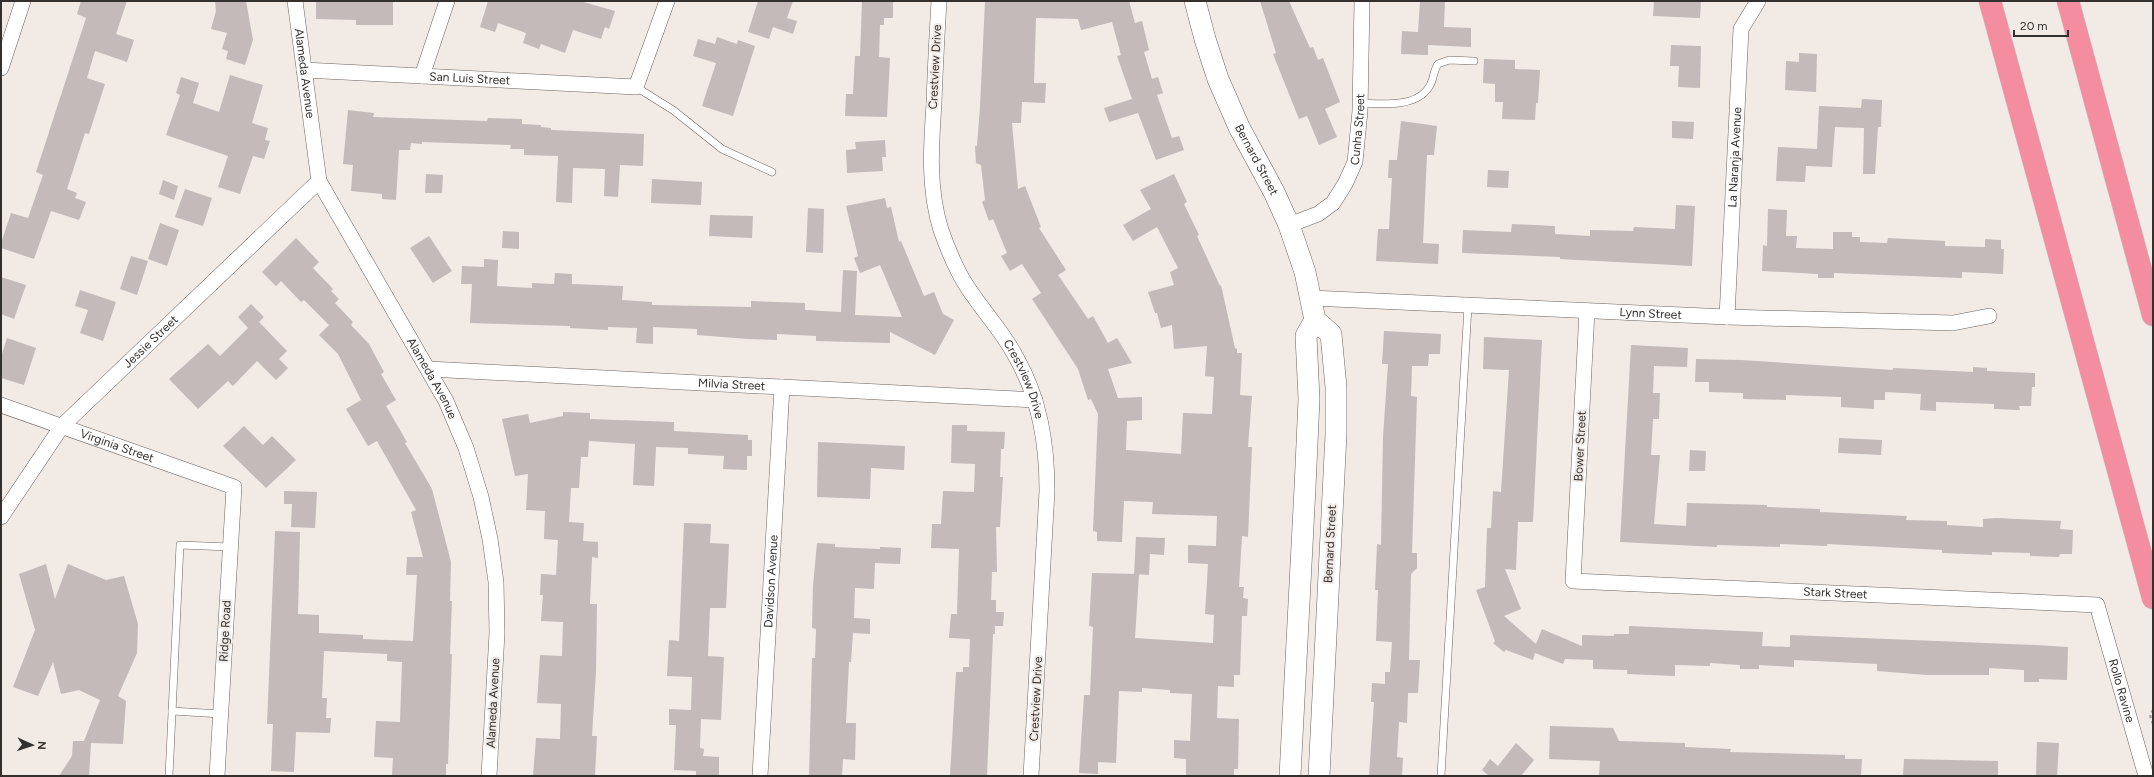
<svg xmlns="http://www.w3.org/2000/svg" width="2154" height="777" viewBox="0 0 2154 777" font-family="Figtree,sans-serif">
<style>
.building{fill:#c3bab9}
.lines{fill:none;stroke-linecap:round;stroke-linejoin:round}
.lane-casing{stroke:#6b6460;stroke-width:8}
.street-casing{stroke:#6b6460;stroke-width:16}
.secondary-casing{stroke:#6b6460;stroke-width:22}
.highway-casing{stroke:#cac9c9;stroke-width:23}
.path{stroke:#a8a29e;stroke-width:2.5;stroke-dasharray:3 3;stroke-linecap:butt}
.lane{stroke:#fff;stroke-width:7}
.street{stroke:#fff;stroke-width:15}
.secondary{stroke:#fff;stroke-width:21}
.highway{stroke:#f48d9f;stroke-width:22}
.labels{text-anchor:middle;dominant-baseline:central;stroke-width:4;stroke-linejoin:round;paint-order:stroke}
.street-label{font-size:12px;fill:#33302e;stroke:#f1eae5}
</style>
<rect width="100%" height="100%" fill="#f1eae5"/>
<g class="building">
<polygon points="81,1 127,1 116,34 134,40 127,62 95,51 87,78 105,84 89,134 85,133 67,189 77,193 75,198 86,202 79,220 51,211 34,259 1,248 1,243 11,213 28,218 43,175 36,172 86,18 77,14"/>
<polygon points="215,1 246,1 253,40 245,65 226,59 228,51 222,49 227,33 211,29 216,11"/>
<polygon points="393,1 393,25 356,25 356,20 316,19 316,2"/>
<polygon points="488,1 580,1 615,11 609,29 605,27 601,39 573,30 565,53 541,44 539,49 523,43 526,33 498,23 495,32 480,27"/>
<polygon points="758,1 793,1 787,18 797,21 793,34 773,27 769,39 748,32"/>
<polygon points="862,1 893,1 893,18 884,18 884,25 880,25 879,57 890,58 887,117 845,116 846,94 853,94 855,56 860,56"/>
<polygon points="985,1 1129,1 1135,23 1142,21 1149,50 1144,52 1152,79 1158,77 1163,93 1157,95 1172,138 1179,136 1184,150 1156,160 1138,113 1109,122 1104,108 1132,99 1117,56 1121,55 1112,22 1081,30 1078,19 1036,18 1034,83 1046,83 1045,103 1022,102 1021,123 1012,123 1018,189 1025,186 1041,227 1039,228 1066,270 1058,275 1088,319 1093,316 1108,343 1117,338 1132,363 1108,369 1118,398 1142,397 1142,420 1127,421 1126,450 1181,454 1183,413 1212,414 1214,377 1205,376 1207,346 1174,349 1172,325 1161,328 1157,313 1155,313 1148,292 1174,285 1170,272 1178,268 1157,227 1133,241 1123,225 1151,209 1140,190 1174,174 1187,202 1184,204 1199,235 1197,236 1220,286 1221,285 1235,348 1237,349 1237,353 1242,353 1240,395 1252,396 1248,447 1252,447 1248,537 1242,536 1239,587 1244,587 1243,598 1248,599 1247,616 1242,616 1240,675 1234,675 1234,687 1218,686 1217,718 1239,719 1238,769 1234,769 1234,776 1186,776 1186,759 1174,758 1174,740 1190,741 1192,694 1170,693 1170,690 1142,688 1142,692 1119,691 1116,763 1098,762 1098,774 1079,773 1084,695 1090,695 1093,627 1089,626 1092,573 1139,574 1135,638 1213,643 1214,615 1205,614 1208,564 1188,563 1188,545 1216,546 1217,516 1152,514 1153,502 1124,501 1122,542 1097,541 1097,532 1093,531 1098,414 1091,399 1088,400 1078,369 1032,299 1041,293 1022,264 1010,271 1001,256 1007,253 993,219 989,221 982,202 985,200 981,165 976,163 975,146 977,146 980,107"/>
<polygon points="1260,1 1289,1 1310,48 1313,47 1318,60 1323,58 1340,102 1325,109 1337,137 1319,145 1307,116 1299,119 1273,54 1276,53"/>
<polygon points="1420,1 1445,1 1444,27 1471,28 1471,47 1428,45 1428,55 1401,54 1402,31 1418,32"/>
<polygon points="1654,1 1701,1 1700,18 1653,16"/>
<polygon points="717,37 737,44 738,40 755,46 733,116 702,106 716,63 693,56 698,39 715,44"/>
<polygon points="1671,45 1701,46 1700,88 1678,87 1679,66 1670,66"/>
<polygon points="1799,53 1817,54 1816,92 1785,90 1786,61 1799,62"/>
<polygon points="1484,59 1515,60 1515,69 1540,70 1538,103 1536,103 1535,120 1502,119 1503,102 1495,102 1495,84 1483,83"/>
<polygon points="230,75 263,85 252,123 268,128 265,140 270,141 264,159 253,156 240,194 218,187 228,156 166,135 180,95 176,93 181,77 199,83 193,103 219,112"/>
<polygon points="1862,99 1882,100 1881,127 1878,127 1875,174 1863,174 1864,128 1835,127 1832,167 1806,166 1805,182 1776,181 1778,147 1817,149 1819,106 1861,108"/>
<polygon points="348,110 374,113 373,117 487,121 488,118 522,119 522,124 541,125 541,127 551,128 551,130 644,134 643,166 620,165 618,197 604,196 605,169 573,168 572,203 556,202 558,156 524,155 524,149 510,149 511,145 422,142 422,144 411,143 410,150 399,150 396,200 382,199 382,194 351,191 353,165 343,164"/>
<polygon points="1401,121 1437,126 1434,155 1427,155 1423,243 1439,244 1438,264 1376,261 1378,229 1389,229 1392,178 1388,178 1389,160 1397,160"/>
<polygon points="1672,121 1694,122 1693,139 1672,138"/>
<polygon points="885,140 886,157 882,157 883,171 847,173 846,150 856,149 855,142"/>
<polygon points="1488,170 1509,171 1508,188 1487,187"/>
<polygon points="426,174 443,175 442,193 425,193"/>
<polygon points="652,179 702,182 701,205 651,203"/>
<polygon points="163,180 178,186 174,200 159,194"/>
<polygon points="185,189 212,198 203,226 175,217"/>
<polygon points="885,198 887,208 891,207 899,242 901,241 924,296 934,292 943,314 954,320 935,355 890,332 890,343 816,341 816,336 777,334 777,340 748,339 697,335 697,329 653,327 653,344 636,343 637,328 608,327 608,330 570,328 570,326 470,323 472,284 461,284 462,266 484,267 484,259 498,260 497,286 532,288 532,283 554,284 555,273 572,274 572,284 623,286 622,300 652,302 652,305 751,307 751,301 805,303 805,310 841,312 843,270 857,271 855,315 902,317 880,265 860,273 854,258 858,256 846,206"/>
<polygon points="1676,205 1695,206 1692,266 1560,259 1560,257 1462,253 1463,230 1511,232 1512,224 1555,226 1555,234 1590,236 1590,230 1633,231 1634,227 1675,229"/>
<polygon points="808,208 824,209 823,253 806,252"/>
<polygon points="1768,209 1787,210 1786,236 1797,236 1796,248 1833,249 1833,232 1852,232 1852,237 1860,237 1860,242 1887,243 1888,238 1945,241 1945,246 1985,247 1985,239 2001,240 2001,249 2004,249 2003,274 1962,272 1962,278 1834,273 1834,278 1818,278 1818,274 1762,271 1763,245 1767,246"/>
<polygon points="710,215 753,216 752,238 709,236"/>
<polygon points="160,223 179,230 167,266 148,259"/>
<polygon points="503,231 519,232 519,249 502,248"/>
<polygon points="429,236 452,271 433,283 410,248"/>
<polygon points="296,238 319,262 313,268 333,289 331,291 339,299 335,303 353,322 351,325 369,344 384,372 381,374 396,400 386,406 407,442 405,443 432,489 451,562 450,601 452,601 450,654 452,654 448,764 446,764 446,776 392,776 393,758 374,757 376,721 400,722 402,662 387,661 387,654 324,651 322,698 327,698 326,718 331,718 330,733 296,732 294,772 271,771 273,724 267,724 275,531 300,532 298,614 319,615 319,633 363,635 363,639 413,641 417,575 406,575 407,557 423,557 411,512 416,510 377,441 368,446 346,409 361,400 338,354 319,335 329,325 304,300 301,302 281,281 276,286 262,272"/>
<polygon points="131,256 148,261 137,295 120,289"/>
<polygon points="1,277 26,285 14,319 1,314"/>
<polygon points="80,290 116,302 103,341 80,333 88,310 75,306"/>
<polygon points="251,304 264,317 259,322 287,351 279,359 288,368 276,380 257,361 233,386 228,381 198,409 169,379 208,344 220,356 248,328 238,317"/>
<polygon points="1384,331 1441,334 1440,354 1429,354 1428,366 1412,366 1411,396 1417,397 1412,553 1417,553 1417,568 1411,574 1409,660 1420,660 1418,693 1408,693 1407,723 1399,722 1397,757 1403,758 1402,776 1369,776 1374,702 1371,702 1372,683 1385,684 1385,672 1390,672 1392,642 1376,641 1378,590 1375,590 1377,544 1381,545 1383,437 1388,364 1382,364"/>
<polygon points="1484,337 1542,340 1533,522 1518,522 1516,570 1505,569 1521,609 1504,616 1536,644 1542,629 1582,646 1582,635 1614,636 1614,634 1629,634 1629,626 1763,632 1762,646 1790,647 1790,635 2036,645 2068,647 2067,680 2039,679 2039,682 2024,682 2024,670 1989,668 1989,675 1927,675 1877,671 1877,664 1794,660 1794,667 1759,665 1759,669 1740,669 1740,665 1710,663 1710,666 1675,665 1675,676 1627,674 1627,670 1593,669 1593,660 1565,659 1563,664 1535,653 1533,660 1506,650 1504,652 1493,643 1495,641 1476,590 1485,587 1487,528 1491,528 1493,491 1501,492 1509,370 1483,369"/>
<polygon points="7,338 36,348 24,385 1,378 1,357"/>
<polygon points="1631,345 1688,348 1687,367 1654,366 1653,393 1660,393 1659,419 1653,419 1651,455 1660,455 1654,524 1686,526 1687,503 1767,505 1767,507 1820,509 1820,512 1907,516 1906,520 1947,521 1947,525 1983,527 1983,519 1996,518 2061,521 2060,529 2073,530 2072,554 2060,554 2059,557 2030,556 2030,553 1992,552 1992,555 1942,553 1942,550 1827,544 1827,546 1780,544 1780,547 1717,545 1717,547 1620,542"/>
<polygon points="1696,359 1741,360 1893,370 1893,368 1973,372 1973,367 1987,368 1987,371 2035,373 2035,387 2032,387 2031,406 2019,406 2020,410 1994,409 1994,404 1936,402 1936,411 1920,410 1921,394 1885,392 1885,400 1874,400 1874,409 1841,407 1841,397 1786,395 1786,400 1743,399 1743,393 1709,392 1709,382 1695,382"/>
<polygon points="563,412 590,413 590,419 674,422 674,431 748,435 748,440 752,440 752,456 747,456 747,470 723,469 724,456 688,454 688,448 656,447 654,486 633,485 635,444 589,441 588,457 581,457 579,488 571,488 569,522 584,523 583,541 598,542 598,558 592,557 590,604 597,604 596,671 592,736 597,736 595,776 533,776 536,738 560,739 561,704 537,703 540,655 562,656 563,622 541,621 543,595 540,595 541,574 556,575 558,540 544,539 545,511 526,510 528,474 515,476 502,419 528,414 530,423 563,416"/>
<polygon points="952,425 967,425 967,431 1005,432 1004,449 1001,449 1000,477 1003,477 1000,527 996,527 997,572 992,572 991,600 996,600 996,612 1004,612 1003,626 995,626 995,634 993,634 987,776 950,776 956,672 963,672 963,667 969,667 970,639 949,638 951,614 957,614 959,549 931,548 932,524 941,524 943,491 974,492 975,464 951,463"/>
<polygon points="244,426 263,445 272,436 296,460 266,488 223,446"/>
<polygon points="1839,438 1882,440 1881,455 1838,453"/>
<polygon points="818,442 905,446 904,470 871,468 870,499 817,497"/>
<polygon points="1690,450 1706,451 1705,471 1689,471"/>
<polygon points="284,491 317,492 315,528 291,527 292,504 284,504"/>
<polygon points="684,523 711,524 710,543 729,544 726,608 710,608 708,656 724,657 721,720 701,719 700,748 704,749 703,756 719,757 719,776 696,776 696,771 674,770 676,725 669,725 669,709 691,710 692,677 667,676 669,640 679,641"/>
<polygon points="1136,537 1165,538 1164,555 1150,554 1149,575 1134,574"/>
<polygon points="817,543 835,544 835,547 880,549 880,547 901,548 900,564 875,563 874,589 855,588 854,618 870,619 870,634 853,633 851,662 849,662 846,723 856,723 855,760 843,759 842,776 809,776 812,658 815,658 816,629 812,628 813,586"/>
<polygon points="46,564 55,599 68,564 106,580 124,576 138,624 137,653 118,696 126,701 123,744 91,743 89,776 59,776 72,756 73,741 84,741 100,700 79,690 61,694 53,662 38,696 13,687 35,630 19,574"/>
<polygon points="1550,726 1613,728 1619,741 1685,743 1685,747 1731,749 1730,752 1845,755 1845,759 1862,759 1861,776 1599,776 1600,761 1549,759"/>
<polygon points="2037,742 2059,743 2057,776 2036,776"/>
<polygon points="1516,743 1534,760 1521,776 1489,776 1482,770 1490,759 1498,766"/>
<polygon points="1904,759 1998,761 1998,776 1903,776"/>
</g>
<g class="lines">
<g class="lane-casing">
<g id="lane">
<polyline points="636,87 673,110 722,149 772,172"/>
<path d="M1360,103C1381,104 1416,108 1429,87C1434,80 1433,71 1438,64L1449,60L1474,61"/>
<polyline points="172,711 221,714"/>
<polyline points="169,776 180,545 230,547"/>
<polyline points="1441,776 1468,306"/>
</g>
</g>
<g class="street-casing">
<g id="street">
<path id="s1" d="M295,1L319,181L446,401L466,448L481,497L490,539L496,582L497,633L489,776"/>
<path id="s2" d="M939,1C937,35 935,70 934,104C931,146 928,189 941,230C948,250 956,270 968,288C983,311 1003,332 1016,357C1040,399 1047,444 1047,491L1031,776"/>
<polyline points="1,68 23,1"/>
<path id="s3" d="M304,70L636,87L667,1"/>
<polyline points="422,76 447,1"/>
<path id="s4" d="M1289,225L1318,214L1333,203L1345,184L1355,162L1360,111L1362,1"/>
<path id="s5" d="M1311,298L1727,317L1953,323L1989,316"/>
<path id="s6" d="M1587,311L1573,581L2097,605L2146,776"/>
<path id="s7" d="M1727,317L1741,29L1758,1"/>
<path id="s8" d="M429,369L1035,400"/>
<path id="s9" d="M1,405L234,487L217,776"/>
<path id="s10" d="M1,517L62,426L319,181"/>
<path id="s11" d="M760,776L782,387"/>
</g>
</g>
<g class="secondary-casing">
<g id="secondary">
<path id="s12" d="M1195,1L1205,39L1218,79L1239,127L1274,192L1289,225L1305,272L1315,320L1331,334L1336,387V434L1319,776"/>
<polyline points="1290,776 1305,488 1309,399 1306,336 1315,320"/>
</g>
</g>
<g class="highway-casing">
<g id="highway">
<polyline points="1990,1 2153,598"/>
<polyline points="2068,1 2153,315"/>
</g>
</g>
<polyline class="path" points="2153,710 2150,715 2153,724"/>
<use href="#lane" class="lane"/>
<use href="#street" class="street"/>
<use href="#secondary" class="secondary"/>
<use href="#highway" class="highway"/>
</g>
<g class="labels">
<g class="street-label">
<text transform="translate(935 67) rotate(-87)">Crestview Drive</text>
<text stroke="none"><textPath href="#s1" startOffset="73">Alameda Avenue</textPath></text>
<text stroke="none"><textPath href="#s3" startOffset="166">San Luis Street</textPath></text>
<text stroke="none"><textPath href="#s4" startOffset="129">Cunha Street</textPath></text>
<text stroke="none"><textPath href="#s7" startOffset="160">La Naranja Avenue</textPath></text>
<text stroke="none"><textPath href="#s12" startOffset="171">Bernard Street</textPath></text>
<text stroke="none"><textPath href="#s5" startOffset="340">Lynn Street</textPath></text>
<text stroke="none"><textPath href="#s10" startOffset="232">Jessie Street</textPath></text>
<text stroke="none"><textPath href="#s1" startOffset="409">Alameda Avenue</textPath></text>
<text stroke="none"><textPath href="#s2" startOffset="402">Crestview Drive</textPath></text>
<text stroke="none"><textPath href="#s8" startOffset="303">Milvia Street</textPath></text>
<text stroke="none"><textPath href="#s9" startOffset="123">Virginia Street</textPath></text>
<text transform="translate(1580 446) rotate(-87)">Bower Street</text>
<text transform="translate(1330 544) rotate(-87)">Bernard Street</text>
<text stroke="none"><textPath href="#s11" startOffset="195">Davidson Avenue</textPath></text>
<text stroke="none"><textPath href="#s6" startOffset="533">Stark Street</textPath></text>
<text transform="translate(225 631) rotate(-87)">Ridge Road</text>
<text stroke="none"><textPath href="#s6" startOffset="884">Rollo Ravine</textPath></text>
<text transform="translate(1036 699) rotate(-87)">Crestview Drive</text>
<text transform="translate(493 703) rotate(-87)">Alameda Avenue</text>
</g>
</g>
<rect width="2154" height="777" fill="none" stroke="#33302e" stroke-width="4"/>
<g transform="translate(32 745) rotate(93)" stroke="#f1eae5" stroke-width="3" paint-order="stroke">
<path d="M0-3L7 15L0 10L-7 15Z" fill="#33302e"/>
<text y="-6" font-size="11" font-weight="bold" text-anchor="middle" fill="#33302e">N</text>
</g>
<path d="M2014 30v6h54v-6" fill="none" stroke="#33302e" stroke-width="2"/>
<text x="2020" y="30" font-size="12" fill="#33302e" stroke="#f1eae5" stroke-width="3" paint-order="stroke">20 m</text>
</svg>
